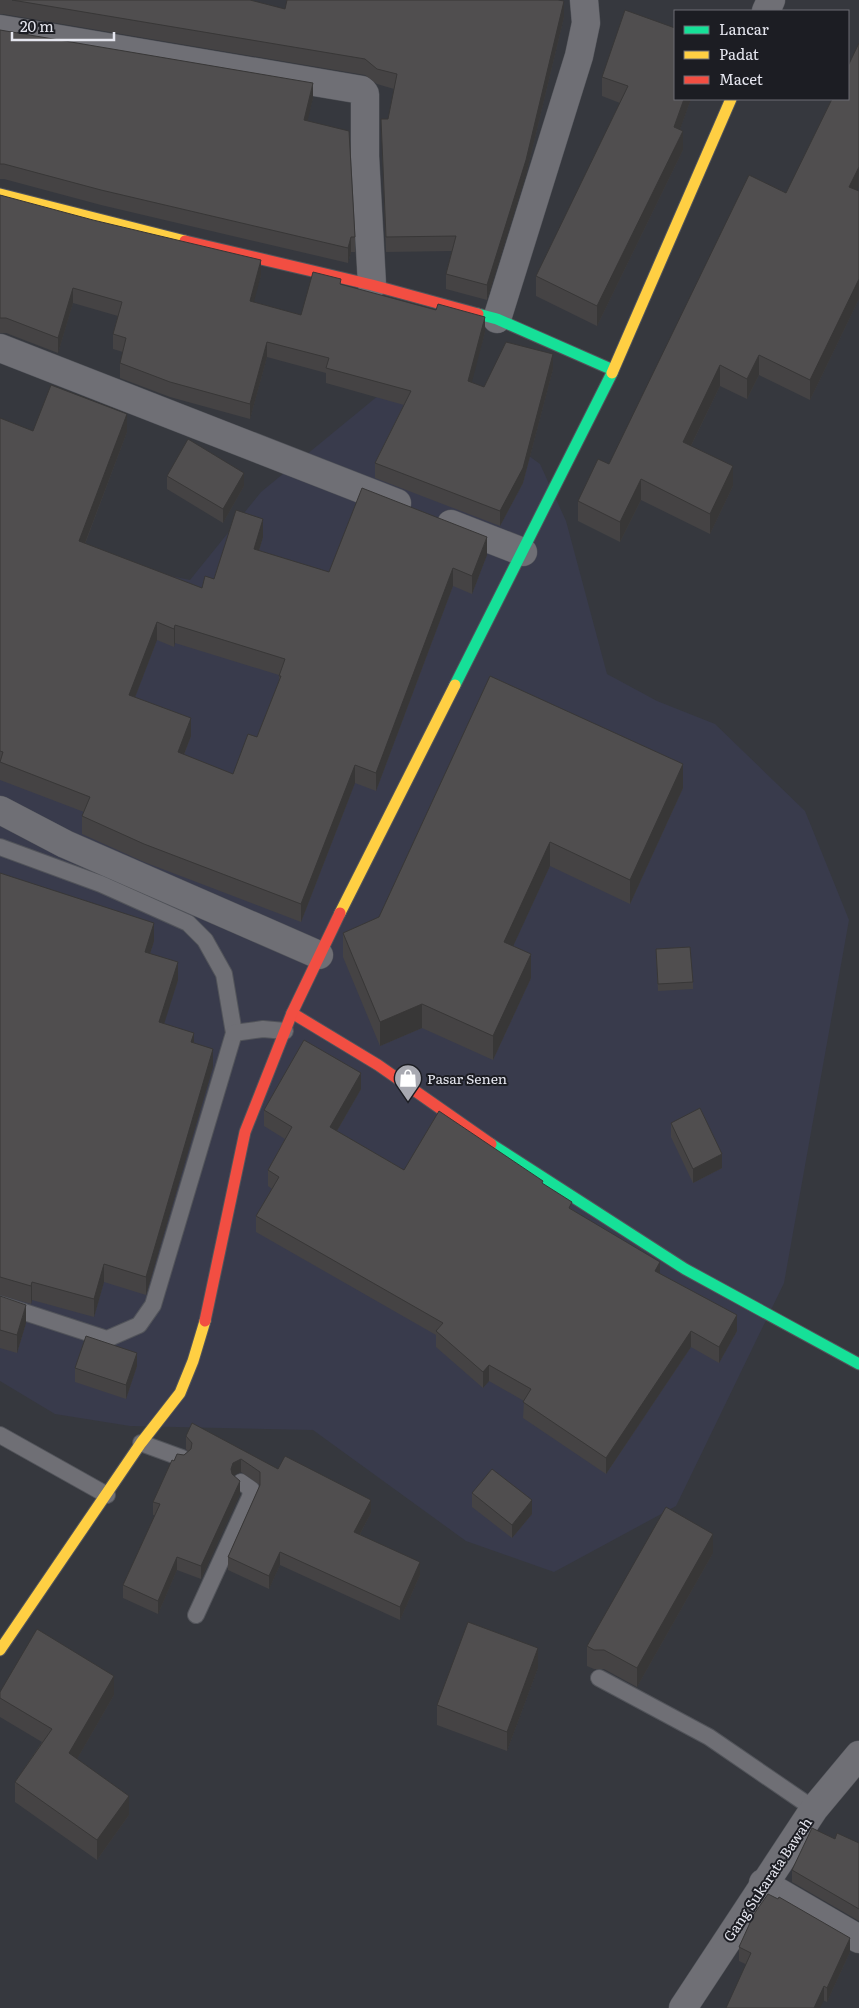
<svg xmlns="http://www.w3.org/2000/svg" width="859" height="2008" viewBox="0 0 859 2008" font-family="Literata,serif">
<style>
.built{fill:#393b4c}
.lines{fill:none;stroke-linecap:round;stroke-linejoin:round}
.lane-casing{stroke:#52545a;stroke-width:18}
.street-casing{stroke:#52545a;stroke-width:29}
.fast-casing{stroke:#52545a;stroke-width:13}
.slow-casing{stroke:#52545a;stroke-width:13}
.jam-casing{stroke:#52545a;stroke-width:13}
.lane{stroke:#6f6f75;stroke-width:16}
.street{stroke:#6f6f75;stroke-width:28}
.fast{stroke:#16e098;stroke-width:11}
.slow{stroke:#ffcf43;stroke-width:11}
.jam{stroke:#f24e42;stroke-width:11}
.wall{fill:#454344;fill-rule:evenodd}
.shaded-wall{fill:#383737}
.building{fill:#504e4f;stroke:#383737;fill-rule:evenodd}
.labels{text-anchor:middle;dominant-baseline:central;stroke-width:4;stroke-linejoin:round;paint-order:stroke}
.poi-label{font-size:14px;fill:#e5e6ef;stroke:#1c1d23;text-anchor:start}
.street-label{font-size:14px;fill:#e5e6ef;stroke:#1c1d23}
</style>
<rect width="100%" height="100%" fill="#36383e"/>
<polygon class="built" points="379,395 502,436 540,464 566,521 607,674 657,701 715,724 805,811 849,920 784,1283 676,1506 554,1572 466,1541 313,1430 130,1426 55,1414 0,1381 0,697 117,565 190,580 261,492"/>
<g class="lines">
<g class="lane-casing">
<g id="lane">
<polyline points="0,847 101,884 188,923 205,940 224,974 234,1033 153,1305 139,1325 107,1339 0,1304"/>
<polyline points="234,1033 263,1029 285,1031"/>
<polyline points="0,1435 107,1495"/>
<polyline points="141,1443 182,1458"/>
<polyline points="196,1615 250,1497 251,1489 241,1482"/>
<polyline points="599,1678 709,1737 814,1809"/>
</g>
</g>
<g class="street-casing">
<g id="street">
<polyline points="766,11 771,0"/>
<polyline points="0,29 362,90 365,94 365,156 372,285"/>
<polyline points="497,319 579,56 586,23 584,0"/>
<polyline points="0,348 397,503"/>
<polyline points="451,524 523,552"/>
<polyline points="0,810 65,844 319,955"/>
<polyline points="763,1883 859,1939"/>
<polyline points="683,2008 814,1809 859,1755"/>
</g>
</g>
<g class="fast-casing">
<g id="fast">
<polyline points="478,314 497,319 613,370"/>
<polyline points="455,685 612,373"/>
<polyline points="491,1144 685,1269 859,1364"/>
</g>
</g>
<g class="slow-casing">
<g id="slow">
<polyline points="0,194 185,241"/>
<polyline points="612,373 731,99"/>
<polyline points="340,913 455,685"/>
<polyline points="0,1650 141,1443 180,1393 193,1361 205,1321"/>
</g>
</g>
<g class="jam-casing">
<g id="jam">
<polyline points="185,241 372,285 478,314"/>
<polyline points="292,1013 378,1065 491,1144"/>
<polyline points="205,1321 245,1132 292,1013 340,913"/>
</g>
</g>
<use href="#lane" class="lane"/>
<use href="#street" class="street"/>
<use href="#fast" class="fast"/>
<use href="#slow" class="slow"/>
<use href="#jam" class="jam"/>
</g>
<g class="wall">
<polygon points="0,0 250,0 285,9 564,17 526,175 487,300 446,289 446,274 452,251 386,252 381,119 388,119 394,89 377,84 365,75 3,14 0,14"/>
<polygon points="0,30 313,98 307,121 355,237 355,252 351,252 348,263 101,205 4,179 0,179"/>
<polygon points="602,77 675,99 691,99 680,129 683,150 597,326 536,296 536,276 620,103 602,96"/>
<polygon points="857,190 859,191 859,299 810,400 759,375 747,399 720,386 691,446 733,486 710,534 641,500 620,542 578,521 578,501 609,464 786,193"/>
<polygon points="0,195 261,275 253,302 301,315 341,284 485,332 471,383 484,387 553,369 523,483 500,526 375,478 375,463 404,405 326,383 326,373 267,357 250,419 170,397 120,378 120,363 123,352 113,349 113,334 118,316 73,303 58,353 6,333 0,333"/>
<path d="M0,418L33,431L127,432L85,544L202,588L214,579L263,537L259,551L329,572L487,555L472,594L453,586L376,791L355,783L301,922L144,862L82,834V816L84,812L0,780ZM157,640L174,647L175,643L279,675V682L257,737L233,774L184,755L191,736L135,697Z"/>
<polygon points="167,476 244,486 223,523 167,489"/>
<polygon points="490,676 683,788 630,904 550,866 513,946 531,978 493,1060 422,1028 380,1046 343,957 343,933 379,917"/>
<polygon points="0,873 154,941 150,954 178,980 164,1023 194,1044 213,1067 146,1295 104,1282 94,1317 32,1300 31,1304 0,1295"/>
<polygon points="656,949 693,982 693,989 658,991"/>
<polygon points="361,1089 337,1131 404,1170 543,1184 572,1209 660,1274 737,1331 719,1363 691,1347 606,1474 523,1418 524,1401 489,1381 483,1388 436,1347 436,1335 256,1232 256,1216 272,1189 268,1186 268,1170 285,1139 264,1126 264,1110"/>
<polygon points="671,1123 722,1168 693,1183 671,1137"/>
<polygon points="0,1296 26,1323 17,1353 0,1348"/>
<polygon points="137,1366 126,1399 75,1382 75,1368"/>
<polygon points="186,1436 278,1469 371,1513 360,1534 420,1575 400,1620 280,1565 269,1589 228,1570 228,1557 260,1485 241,1472 234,1475 240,1494 201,1579 177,1570 158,1614 123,1598 123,1585 155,1515 153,1515 153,1502 174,1461 188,1452 186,1449"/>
<polygon points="472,1493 532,1514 512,1538 472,1507"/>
<polygon points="713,1553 637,1687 604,1669 594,1669 587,1666 587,1646"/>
<polygon points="538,1668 507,1751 437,1725 437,1705"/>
<polygon points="0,1692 114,1695 77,1759 129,1815 97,1860 15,1802 15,1782 42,1742 0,1717"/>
<polygon points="835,1839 859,1843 859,1921 792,1882 792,1870"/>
<polygon points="739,1947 850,1952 827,2002 739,1961"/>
</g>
<g class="shaded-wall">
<polygon points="564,1 564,17 526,175 487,300 487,285"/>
<polygon points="313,83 313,98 304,136 304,120"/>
<polygon points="684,99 691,99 674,146 674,127"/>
<polygon points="683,131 683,150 597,326 597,306"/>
<polygon points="859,167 859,187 849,207 849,187"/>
<polygon points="351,237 351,252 348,263 348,248"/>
<polygon points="261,260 261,275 250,317 250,301"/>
<polygon points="859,279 859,299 810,400 810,380"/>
<polygon points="73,288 73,303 58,353 58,338"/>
<polygon points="485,317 485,332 468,397 468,381"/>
<polygon points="267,342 267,357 250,419 250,404"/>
<polygon points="553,354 553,369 523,483 500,526 500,511"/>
<polygon points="759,355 759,375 747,399 747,379"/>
<polygon points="720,365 720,386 683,462 683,442"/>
<polygon points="127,414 127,432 79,559 79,541"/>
<polygon points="733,466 733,486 710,534 710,514"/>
<polygon points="244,473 244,486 223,523 223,509"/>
<polygon points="641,479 641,500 620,542 620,522"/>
<polygon points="263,519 263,537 254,567 254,549"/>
<polygon points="487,537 487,555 472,594 472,576"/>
<polygon points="453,568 453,586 376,791 376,773"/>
<polygon points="157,622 157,640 129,713 129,695"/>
<polygon points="175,625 175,643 174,647 174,629"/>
<polygon points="191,718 191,736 178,770 178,752"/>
<polygon points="683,764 683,788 630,904 630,880"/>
<polygon points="355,765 355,783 301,922 301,904"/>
<polygon points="550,842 550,866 504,966 504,942"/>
<polygon points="154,923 154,941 145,970 145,952"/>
<polygon points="531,954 531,978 493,1060 493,1036"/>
<polygon points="178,962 178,980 159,1040 159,1022"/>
<polygon points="422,1004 422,1028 380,1046 380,1022"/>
<polygon points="194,1033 194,1051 191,1042"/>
<polygon points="213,1049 213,1067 146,1295 146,1277"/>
<polygon points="361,1073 361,1089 330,1143 330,1127"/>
<polygon points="722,1154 722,1168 693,1183 693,1169"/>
<polygon points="660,1262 660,1278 655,1271"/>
<polygon points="104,1264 104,1282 94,1317 94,1299"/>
<polygon points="32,1282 32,1300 31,1304 31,1286"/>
<polygon points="26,1305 26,1323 17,1353 17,1335"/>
<polygon points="737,1315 737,1331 719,1363 719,1347"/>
<polygon points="691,1331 691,1347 606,1474 606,1458"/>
<polygon points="137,1353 137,1366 126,1399 126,1385"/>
<polygon points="489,1365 489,1381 483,1388 483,1372"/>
<polygon points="241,1459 241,1472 233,1476 231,1469 233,1463"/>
<polygon points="240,1481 240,1494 201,1579 201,1566"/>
<polygon points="371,1500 371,1513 354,1545 354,1532"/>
<polygon points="532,1500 532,1514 512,1538 512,1525"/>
<polygon points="713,1534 713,1553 637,1687 637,1668"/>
<polygon points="280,1552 280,1565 269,1589 269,1576"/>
<polygon points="177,1557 177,1570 158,1614 158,1601"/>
<polygon points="420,1562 420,1575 400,1620 400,1607"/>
<polygon points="538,1648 538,1668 507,1751 507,1732"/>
<polygon points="114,1676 114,1695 69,1773 69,1753"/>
<polygon points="129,1796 129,1815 97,1860 97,1840"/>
<polygon points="850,1938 850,1952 827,2002 827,1988"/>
<polygon points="824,1986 824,2000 820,2008 814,2008"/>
</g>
<g class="building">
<polygon points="12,0 250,0 285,9 287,0 558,0 564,1 526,160 487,285 446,274 456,236 386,237 381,119 388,119 397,74 377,69 365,59"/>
<polygon points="625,10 675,28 675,99 684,99 674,127 683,131 597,306 536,276 628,86 602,77"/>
<polygon points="0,30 313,83 304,120 349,131 355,237 351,237 348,248 101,190 4,164 0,164"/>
<polygon points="859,43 859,167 849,187 859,191 859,279 810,380 759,355 747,379 720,365 683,442 733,466 710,514 641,479 620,522 578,501 598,459 609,464 749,175 786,193 832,99 848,99 848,66"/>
<polygon points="0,195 93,220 261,260 250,301 301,315 313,272 341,279 340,284 436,310 438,304 485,317 468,381 484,387 506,342 553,354 523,468 500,511 375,463 411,391 326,368 329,358 267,342 250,404 170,382 120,363 126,338 113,334 122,302 73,288 58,338 6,318 0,318"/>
<path d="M51,385L127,414L79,541L202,588L205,576L214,579L236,510L263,519L254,549L329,572L362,488L487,537L472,576L453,568L376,773L355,765L301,904L144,844L82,816L90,797L0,762L3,752L0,751V418L33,431ZM157,622L174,629L175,625L285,659L279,676H281L257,737L248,734L233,774L178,752L191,718L129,695Z"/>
<polygon points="188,439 244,473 223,509 167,476"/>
<polygon points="490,676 683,764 630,880 550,842 504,942 531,954 493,1036 422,1004 380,1022 343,933 379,917"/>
<polygon points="0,873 154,923 145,952 178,962 159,1022 194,1033 191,1042 213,1049 146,1277 104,1264 94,1299 32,1282 31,1286 0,1277"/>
<polygon points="690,947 693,982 658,984 656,949"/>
<polygon points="304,1040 361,1073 330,1127 404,1170 439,1111 543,1181 542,1183 572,1202 569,1208 660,1262 655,1271 737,1315 719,1347 691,1331 606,1458 523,1402 531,1389 489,1365 483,1372 436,1331 443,1323 256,1216 279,1177 268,1170 292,1127 264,1110"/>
<polygon points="700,1108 722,1154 693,1169 671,1123"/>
<polygon points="0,1296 26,1305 17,1335 0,1330"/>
<polygon points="86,1336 137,1353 126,1385 75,1368"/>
<polygon points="192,1423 278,1469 285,1456 371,1500 354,1532 420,1562 400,1607 280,1552 269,1576 228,1557 260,1485 260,1472 241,1459 233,1463 231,1469 232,1474 240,1481 201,1566 177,1557 158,1601 123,1585 160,1504 153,1502 172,1460 174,1461 177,1454 184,1455 191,1449 192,1443 186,1436"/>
<polygon points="492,1469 532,1500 512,1525 472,1493"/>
<polygon points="666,1507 713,1534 637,1668 604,1650 594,1650 587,1646"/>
<polygon points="468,1622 538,1648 507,1732 437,1705"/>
<polygon points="37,1629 114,1676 69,1753 129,1796 97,1840 15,1782 52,1729 0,1698 0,1692"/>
<polygon points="812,1828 835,1839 837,1833 859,1843 859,1909 792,1870"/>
<polygon points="768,1894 778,1899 779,1897 850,1938 827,1988 824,1986 814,2008 726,2008 751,1953 739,1947 754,1914"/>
</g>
<defs>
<g id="shop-pin" transform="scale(1.4375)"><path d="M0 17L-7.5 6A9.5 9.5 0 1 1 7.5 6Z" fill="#a8a9b1" stroke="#1c1d23"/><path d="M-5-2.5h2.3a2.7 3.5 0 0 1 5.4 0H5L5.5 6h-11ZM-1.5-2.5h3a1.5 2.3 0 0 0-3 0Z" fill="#fff"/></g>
</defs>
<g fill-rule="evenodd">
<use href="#shop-pin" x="408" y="1078"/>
</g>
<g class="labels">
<g class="poi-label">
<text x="427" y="1078">Pasar Senen</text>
</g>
<g class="street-label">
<text transform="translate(767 1879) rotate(-56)">Gang Sukarata Bawah</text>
</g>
</g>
<rect x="674" y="10" width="175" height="90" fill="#1c1d23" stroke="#6c6d75"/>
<rect x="684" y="26" width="25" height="8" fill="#16e098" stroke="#6c6d75"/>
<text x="719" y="35" font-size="15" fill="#e5e6ef">Lancar</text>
<rect x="684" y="51" width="25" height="8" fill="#ffcf43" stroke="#6c6d75"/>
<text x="719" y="60" font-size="15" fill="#e5e6ef">Padat</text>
<rect x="684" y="76" width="25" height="8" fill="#f24e42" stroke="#6c6d75"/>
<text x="719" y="85" font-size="15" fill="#e5e6ef">Macet</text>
<path d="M12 32v8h102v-8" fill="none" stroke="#e5e6ef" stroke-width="2.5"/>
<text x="20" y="32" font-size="15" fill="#e5e6ef" stroke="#1c1d23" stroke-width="4" paint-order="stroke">20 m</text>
</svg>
